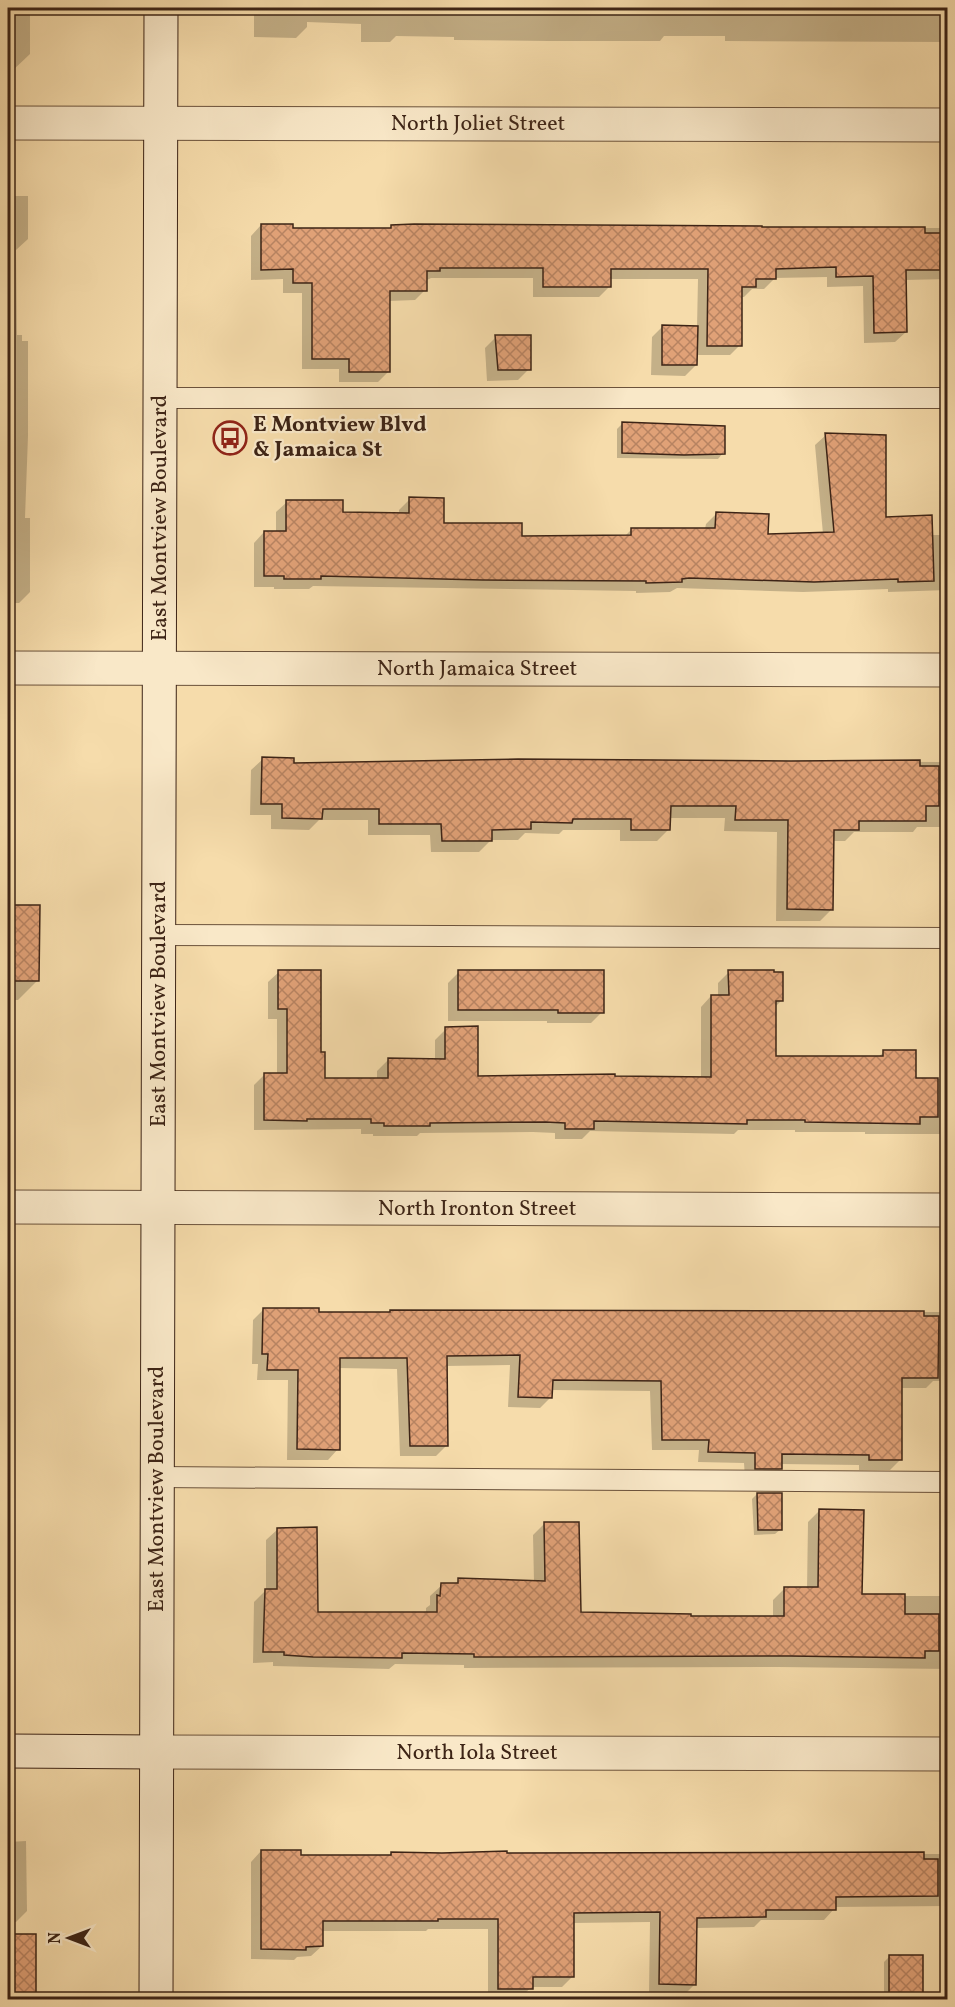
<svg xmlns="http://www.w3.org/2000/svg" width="955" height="2007" viewBox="0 0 955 2007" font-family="Vollkorn,serif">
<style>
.shadow{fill:#0003}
.building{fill:url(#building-cross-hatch);stroke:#3d2416;stroke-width:1.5}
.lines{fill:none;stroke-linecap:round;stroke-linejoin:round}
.lane-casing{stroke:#6b523b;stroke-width:22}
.street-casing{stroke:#6b523b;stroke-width:35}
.secondary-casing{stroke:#3d2416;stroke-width:35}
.lane{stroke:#f9e8c8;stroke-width:20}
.street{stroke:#f9e8c8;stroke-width:33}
.secondary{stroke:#f9e8c8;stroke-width:33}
.labels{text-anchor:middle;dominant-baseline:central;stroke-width:4.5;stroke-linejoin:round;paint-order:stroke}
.street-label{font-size:22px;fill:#3d2416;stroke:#f9e8c8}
.poi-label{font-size:22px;font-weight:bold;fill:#3d2416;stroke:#f9e8c8;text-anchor:start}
</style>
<defs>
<pattern id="building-cross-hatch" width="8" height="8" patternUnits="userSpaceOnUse" patternTransform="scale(1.5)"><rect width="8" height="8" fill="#e0a177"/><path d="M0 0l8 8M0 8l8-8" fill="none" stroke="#b78361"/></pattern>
</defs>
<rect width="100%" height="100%" fill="#f6dcab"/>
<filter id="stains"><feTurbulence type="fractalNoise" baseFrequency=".00333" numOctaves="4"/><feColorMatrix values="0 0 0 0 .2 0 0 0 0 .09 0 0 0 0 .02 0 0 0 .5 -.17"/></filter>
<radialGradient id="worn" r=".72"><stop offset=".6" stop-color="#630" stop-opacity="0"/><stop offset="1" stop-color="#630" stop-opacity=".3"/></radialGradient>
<g class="shadow">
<polygon points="8,8 30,8 30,54 11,72 8,72"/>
<polygon points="254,8 948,8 948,42 725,41 725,36 664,36 660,41 549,41 454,40 454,37 396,36 390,42 361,42 361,24 307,22 307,27 296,38 254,37"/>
<polygon points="8,196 28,196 28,239 16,250 17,335 22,335 22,341 28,341 28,436 25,518 30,518 30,592 19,603 8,603"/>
<polygon points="261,225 292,230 389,229 391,227 948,228 948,279 905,280 906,332 895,342 864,343 863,286 827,287 827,277 775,278 764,289 752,289 744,297 740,297 740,345 730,355 696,355 696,365 685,376 651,375 652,337 663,326 697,327 698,279 609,279 609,287 599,297 533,297 533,278 431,278 425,281 425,290 415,300 389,301 389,371 378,382 339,382 339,369 302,369 302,293 283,293 283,279 251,280 251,236"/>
<polygon points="496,337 529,369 518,380 487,381 485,348"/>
<polygon points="948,347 948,383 944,383 944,351"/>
<polygon points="622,424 723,453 718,459 617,458 617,429"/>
<polygon points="826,435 884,518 931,535 948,535 948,590 888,592 888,589 803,592 677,588 670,592 636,593 636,591 313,586 309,589 274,589 274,587 254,587 254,543 264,532 276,532 276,512 287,502 342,513 399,514 399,510 410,499 442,524 521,538 624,537 632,529 705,529 706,524 716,514 767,536 823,534 815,445"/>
<polygon points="263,759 293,764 518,761 948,762 948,827 917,827 913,832 854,832 845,841 833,841 832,909 820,921 776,921 777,832 724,831 725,818 669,818 669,829 657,841 620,841 620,830 563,830 559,834 525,833 518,840 491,840 479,852 431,852 430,835 368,835 368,820 319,820 309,830 271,829 271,815 250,815 251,770"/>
<polygon points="8,906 39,906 38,980 18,1000 8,1000"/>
<polygon points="279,972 319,1054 324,1080 377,1080 377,1071 388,1060 435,1060 435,1040 446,1029 477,1078 701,1078 701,1007 711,996 718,996 718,983 729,972 781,1001 775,1007 775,1057 878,1057 884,1052 915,1079 948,1079 948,1134 865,1134 865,1132 795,1132 795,1130 738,1130 734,1134 590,1131 582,1139 555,1139 555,1133 533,1132 420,1133 417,1136 373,1136 373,1134 361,1134 361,1129 254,1130 254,1085 265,1074 277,1074 277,1019 268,1019 268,982"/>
<polygon points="459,972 602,1012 591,1023 547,1023 547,1021 448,1021 448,983"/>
<polygon points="263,1310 317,1313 388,1314 391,1311 948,1312 948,1381 933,1381 926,1388 895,1388 901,1459 890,1470 859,1470 859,1465 781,1464 781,1468 770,1479 745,1479 744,1463 698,1462 699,1450 652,1450 650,1391 551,1390 551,1397 540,1408 508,1407 510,1365 446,1366 447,1445 436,1456 400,1456 397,1369 338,1368 338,1449 328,1460 287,1460 288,1380 257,1380 258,1364 252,1364 253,1320"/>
<polygon points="757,1494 781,1529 775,1534 754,1535 752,1499"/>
<polygon points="819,1511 860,1596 948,1596 948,1669 778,1667 464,1668 464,1665 395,1664 389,1669 273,1666 273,1662 253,1663 254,1602 266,1590 266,1540 278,1529 317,1614 426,1614 426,1608 430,1605 430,1596 442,1585 454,1585 459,1580 534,1582 533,1535 545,1523 579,1614 690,1617 773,1617 773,1600 784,1589 807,1589 808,1522"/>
<polygon points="26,1841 27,1911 16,1922 8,1922 8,1842"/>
<polygon points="261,1851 299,1857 389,1856 391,1853 948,1854 948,1923 945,1923 945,1906 834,1907 834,1909 824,1920 761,1920 754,1927 696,1928 695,1984 684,1995 649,1994 650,1922 573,1923 573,1976 562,1987 531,1987 520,1999 488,1999 488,1929 428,1929 426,1931 321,1931 322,1946 311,1956 297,1957 294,1960 251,1959 251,1862"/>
<polygon points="35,1957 34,1994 29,2000 8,2000 8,1960"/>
<polygon points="889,1957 922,1996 918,2000 884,2000 884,1962"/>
</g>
<g class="building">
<polygon points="261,224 293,224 293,228 391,228 391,225 414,224 762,226 762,227 925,227 925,233 941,233 940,270 906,270 907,332 874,333 873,276 836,277 836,267 776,269 776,279 756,279 756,287 742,287 742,346 707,346 708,269 611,269 611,287 543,287 543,268 440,268 440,271 427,271 427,291 390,291 390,372 349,372 349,359 312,359 312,283 293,283 293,269 261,270"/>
<polygon points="662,325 698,326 697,365 662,365"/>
<polygon points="495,335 531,335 531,370 498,370"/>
<polygon points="622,422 725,426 725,454 684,455 622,453"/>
<polygon points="825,433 886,435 886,517 932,515 934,581 898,582 898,579 814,582 689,578 682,579 682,582 646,583 646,581 482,580 321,576 321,579 284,579 284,576 264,576 264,531 286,531 286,500 343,500 343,512 409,513 409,497 444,498 444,523 522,523 522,536 631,535 631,528 715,528 716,512 769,514 768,534 834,532"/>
<polygon points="262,757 294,758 294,763 518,759 791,761 920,760 920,766 939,766 939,806 926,806 926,821 859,821 859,830 834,830 833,910 787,909 788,820 735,820 736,806 671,806 670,830 631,830 631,819 573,819 572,823 531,822 531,829 492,830 492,841 442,841 441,824 379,824 379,809 323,809 322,819 282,818 282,804 261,804"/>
<polygon points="8,905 40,905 39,981 8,981"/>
<polygon points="278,970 321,970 321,1052 325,1052 325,1078 388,1078 388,1058 445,1059 445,1027 478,1026 478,1076 615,1074 615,1076 711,1077 711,995 729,995 728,970 774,970 774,972 783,972 783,1001 776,1001 776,1056 883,1056 883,1050 916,1050 916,1078 938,1078 938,1117 920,1117 920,1124 805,1122 805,1120 747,1120 747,1124 594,1121 594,1129 565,1129 565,1123 545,1122 430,1123 430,1126 384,1126 384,1123 371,1123 371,1119 307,1119 307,1121 264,1120 264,1073 287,1073 287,1009 278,1009"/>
<polygon points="458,970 604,970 604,1013 558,1013 558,1010 458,1010"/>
<polygon points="263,1308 319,1308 319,1312 390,1312 390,1310 924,1311 924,1316 939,1316 938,1378 902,1378 902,1460 869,1460 869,1455 782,1454 782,1469 755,1469 755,1453 708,1452 709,1440 662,1440 661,1381 553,1380 552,1398 518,1397 520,1355 447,1356 448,1446 410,1446 407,1358 340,1358 340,1450 297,1449 298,1370 267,1370 268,1354 262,1354"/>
<polygon points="757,1493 782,1493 782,1530 758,1530"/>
<polygon points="819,1509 864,1510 862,1594 905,1594 905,1614 939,1614 939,1651 925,1651 925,1658 790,1656 474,1657 474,1654 402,1653 402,1658 313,1657 284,1655 284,1652 263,1652 265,1589 277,1589 277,1528 317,1527 318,1612 437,1612 437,1595 440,1596 441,1583 458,1583 458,1578 545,1581 544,1522 579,1522 581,1612 691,1614 691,1616 784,1616 784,1587 818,1587"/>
<polygon points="261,1850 301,1850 301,1855 391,1855 391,1852 442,1853 507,1851 507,1853 924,1852 924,1859 938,1859 938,1896 836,1897 836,1910 766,1910 766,1917 697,1918 696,1985 659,1984 660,1912 574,1913 574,1977 533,1977 533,1989 498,1989 498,1919 438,1919 438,1921 323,1921 323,1946 306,1947 306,1950 261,1949"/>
<rect x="8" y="1934" width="28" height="61"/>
<rect x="889" y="1955" width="34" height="42"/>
</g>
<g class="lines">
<g class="lane-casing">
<g id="lane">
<polyline points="160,398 948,398"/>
<polyline points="159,935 948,938"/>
<polyline points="157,1477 948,1482"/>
</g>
</g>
<g class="street-casing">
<g id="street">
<polyline points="8,123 948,125"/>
<polyline points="8,668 948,670"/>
<polyline points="8,1207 948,1210"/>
<polyline points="156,1752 948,1754"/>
</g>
</g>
<g class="secondary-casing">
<g id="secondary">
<polyline points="8,1751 156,1752"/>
<polyline points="156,2000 161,8"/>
</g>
</g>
<use href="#lane" class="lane"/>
<use href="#street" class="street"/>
<use href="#secondary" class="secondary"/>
</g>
<defs>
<g id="bus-ring" transform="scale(1.725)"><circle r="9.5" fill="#f9e8c8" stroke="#8f2418" stroke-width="1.5"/><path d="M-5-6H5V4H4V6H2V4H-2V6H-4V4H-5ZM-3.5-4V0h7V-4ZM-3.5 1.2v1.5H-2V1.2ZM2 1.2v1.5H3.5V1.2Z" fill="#8f2418"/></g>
</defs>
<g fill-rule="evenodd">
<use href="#bus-ring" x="230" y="438"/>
</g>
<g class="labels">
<g class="street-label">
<text x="478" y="124">North Joliet Street</text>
<text transform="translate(160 518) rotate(-90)">East Montview Boulevard</text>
<text x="477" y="669">North Jamaica Street</text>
<text transform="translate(159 1004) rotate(-90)">East Montview Boulevard</text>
<text x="477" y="1209">North Ironton Street</text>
<text transform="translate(157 1489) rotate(-90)">East Montview Boulevard</text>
<text x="477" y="1753">North Iola Street</text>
</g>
<g class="poi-label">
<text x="253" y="425">E Montview Blvd<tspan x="253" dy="25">&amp; Jamaica St</tspan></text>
</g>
</g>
<rect width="955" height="2007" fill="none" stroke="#f6dcab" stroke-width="30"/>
<rect x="9" y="9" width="937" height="1989" fill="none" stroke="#3d2416" stroke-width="3"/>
<rect x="15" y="15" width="925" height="1977" fill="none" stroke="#3d2416" stroke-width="1.5"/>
<g transform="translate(69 1938) rotate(270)" stroke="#f9e8c8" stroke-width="4.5" paint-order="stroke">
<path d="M0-4.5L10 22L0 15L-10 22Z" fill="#3d2416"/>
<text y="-9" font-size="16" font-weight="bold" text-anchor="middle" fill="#3d2416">N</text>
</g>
<rect width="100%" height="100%" filter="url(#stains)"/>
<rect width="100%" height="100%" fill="url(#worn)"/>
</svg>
